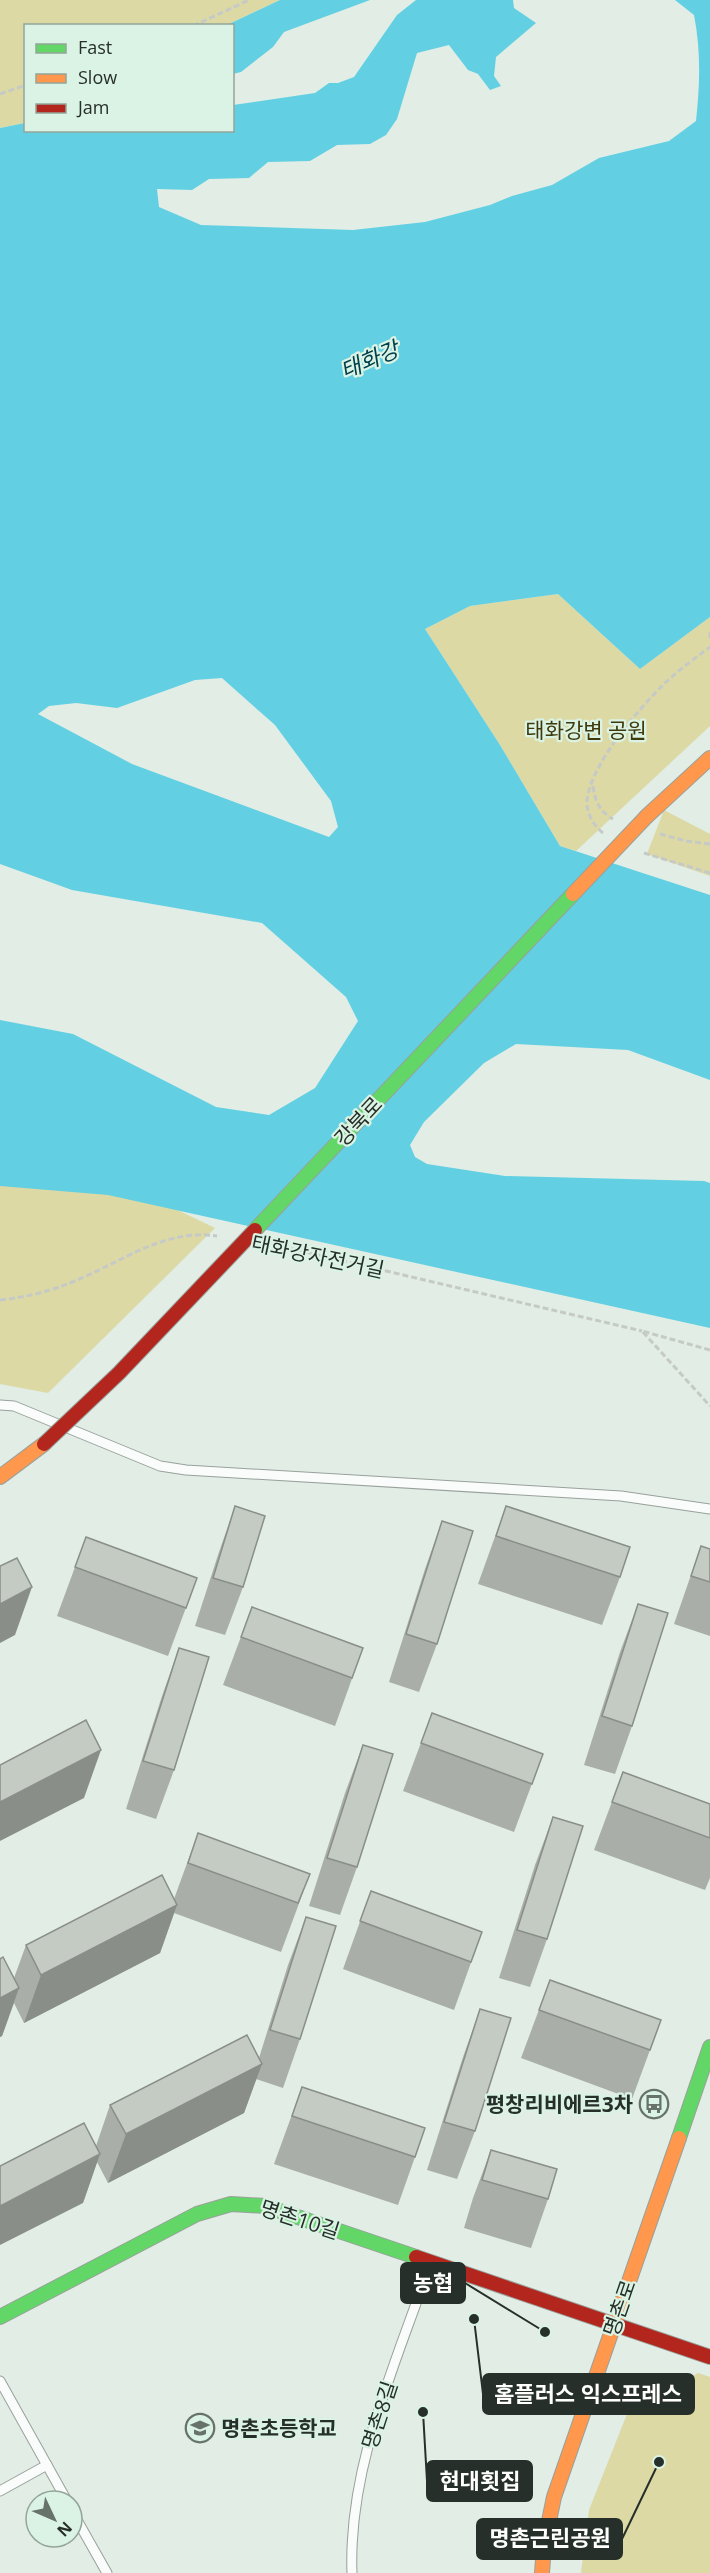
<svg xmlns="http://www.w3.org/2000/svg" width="710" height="2573" viewBox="0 0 710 2573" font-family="'Open Sans','Noto Sans KR',sans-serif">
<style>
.green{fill:#dcd9a5}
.water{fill:#62d0e2;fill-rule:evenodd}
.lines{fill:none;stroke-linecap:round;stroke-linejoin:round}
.lane-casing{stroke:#98a19b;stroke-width:11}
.fast-casing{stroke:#98a19b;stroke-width:16}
.slow-casing{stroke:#98a19b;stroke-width:16}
.jam-casing{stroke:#98a19b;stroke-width:16}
.path{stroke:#c6cac7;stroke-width:3;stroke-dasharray:6 3;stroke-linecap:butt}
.lane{stroke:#fafcfb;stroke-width:9}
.fast{stroke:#63d668;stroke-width:14}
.slow{stroke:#ff974d;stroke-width:14}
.jam{stroke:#b3261e;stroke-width:14}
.fast-bridge-casing{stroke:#98a19b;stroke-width:16;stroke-linecap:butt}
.slow-bridge-casing{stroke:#98a19b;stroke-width:16;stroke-linecap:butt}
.jam-bridge-casing{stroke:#98a19b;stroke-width:16;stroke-linecap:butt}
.fast-bridge{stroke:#63d668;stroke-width:14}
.slow-bridge{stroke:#ff974d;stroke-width:14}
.jam-bridge{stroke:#b3261e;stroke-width:14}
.wall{fill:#a9afa8}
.shaded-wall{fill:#898e88}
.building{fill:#c4cbc3;stroke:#898e88;stroke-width:1.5}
.labels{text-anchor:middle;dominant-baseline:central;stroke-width:4.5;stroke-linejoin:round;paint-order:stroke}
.park-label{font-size:21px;fill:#40390c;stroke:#dbf3e4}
.street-label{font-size:21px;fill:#262f29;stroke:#dbf3e4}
.poi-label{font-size:21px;font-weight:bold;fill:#262f29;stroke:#dbf3e4;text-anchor:end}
.water-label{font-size:22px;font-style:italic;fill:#00404c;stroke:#dbf3e4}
.leader{fill:none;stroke:#262f29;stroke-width:2}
.callout-dot{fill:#262f29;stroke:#dbf3e4;stroke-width:2}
.callout{fill:#262f29;stroke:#262f29;stroke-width:2}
.callout-label{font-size:22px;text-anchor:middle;font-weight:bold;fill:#fff}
</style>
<rect width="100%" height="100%" fill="#e1ede5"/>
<g class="green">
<polygon points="0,0 280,0 227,25 26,26 25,123 0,128"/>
<polygon points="558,594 640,669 710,617 710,726 576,851 560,846 500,745 425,629 470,606"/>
<polygon points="664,810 710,834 710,876 647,854"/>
<polygon points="0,1168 117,1181 215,1228 48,1393 0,1384"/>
<polygon points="698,2373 710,2377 710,2573 581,2573 589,2510 627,2414"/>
</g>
<g class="water">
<polygon points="280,0 370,0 284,32 273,47 241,72 233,74 232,26 227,25"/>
<path d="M416,0H513L514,8L536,23L496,57L494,76L501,86L490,90L478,74L468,70L449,45L417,53L397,119L386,135L370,144L337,145L310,161L268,162L249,178L209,179L192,190L157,189L159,207L201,225L353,230L425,222L490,205L512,196L552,185L599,158L669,141L696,121C700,85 701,50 694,15L675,0H710V617L640,669L558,594L470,606L425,629L500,745L560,846L710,895V1080L628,1050L516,1044L484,1063L424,1122L410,1145L415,1157L427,1164L505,1176L704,1181L710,1183V1328L108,1195L0,1186V1020L73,1034L216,1107L269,1115L315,1088L358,1021L346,997L262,923L72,890L0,864V128L25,123L26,130H232L233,105L315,93L329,83H338L354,77L397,15ZM222,678L275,725L331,801L338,827L329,837L132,764L38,714L49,706L76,703L117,708L195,680Z"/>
</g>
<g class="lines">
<g class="lane-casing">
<g id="lane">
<polyline points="0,1405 14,1406 160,1466 186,1470 621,1496 710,1509"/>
<polyline points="0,2381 67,2501"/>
<polyline points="0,2491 47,2465"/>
<polyline points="72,2511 107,2573"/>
<path d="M352,2573C348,2466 396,2364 430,2264"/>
</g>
</g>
<g class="fast-casing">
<g id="fast">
<polyline points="679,2138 710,2047"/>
<polyline points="0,2317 197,2214 231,2204 265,2206 416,2257"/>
</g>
</g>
<g class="slow-casing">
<g id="slow">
<polyline points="647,816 710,758"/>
<polyline points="0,1477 44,1444"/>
<polyline points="542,2573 544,2545 554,2497 679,2138"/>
</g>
</g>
<g class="jam-casing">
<polyline id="jam" points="416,2257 710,2357"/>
</g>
<g class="path">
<polyline points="193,26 249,0"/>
<polyline points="0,94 26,85"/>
<polyline points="710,632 710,639"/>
<path d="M593,786C595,801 599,811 613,819"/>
<path d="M603,833C594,826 586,813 587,801C590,765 638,710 663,685C677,671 694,659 710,647"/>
<polyline points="660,834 686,841 710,844"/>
<polyline points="644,853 710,873"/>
<polyline points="271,1244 642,1331"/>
<path d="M0,1300C27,1297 52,1291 77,1280C121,1262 166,1228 217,1236"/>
<polyline points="710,1350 642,1331 710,1406"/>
</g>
<use href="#lane" class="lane"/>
<use href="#fast" class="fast"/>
<use href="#slow" class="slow"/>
<use href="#jam" class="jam"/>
<g class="fast-bridge-casing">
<polyline id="fast-bridge" points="255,1230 573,894"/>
</g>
<g class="slow-bridge-casing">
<polyline id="slow-bridge" points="573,894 647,816"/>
</g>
<g class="jam-bridge-casing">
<polyline id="jam-bridge" points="44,1444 119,1373 255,1230"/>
</g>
<use href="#fast-bridge" class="fast-bridge"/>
<use href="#slow-bridge" class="slow-bridge"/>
<use href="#jam-bridge" class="jam-bridge"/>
</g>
<g class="wall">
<polygon points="235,1506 243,1587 225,1635 195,1626 218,1555"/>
<polygon points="506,1506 620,1577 602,1625 478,1584"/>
<polygon points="442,1521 437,1644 419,1692 389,1682 425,1569"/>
<polygon points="86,1537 197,1578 168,1656 57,1616"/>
<polygon points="701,1546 710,1549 710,1636 674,1624"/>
<polygon points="638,1604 632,1726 615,1774 584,1765 620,1652"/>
<polygon points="252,1607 363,1648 335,1726 223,1685"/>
<polygon points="179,1648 174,1770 156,1819 126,1809 162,1696"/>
<polygon points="432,1713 543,1754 514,1832 403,1791"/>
<polygon points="363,1745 357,1867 340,1915 309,1906 345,1793"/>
<polygon points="623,1772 710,1804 710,1878 705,1890 594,1850"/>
<polygon points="553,1817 547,1939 530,1987 499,1978 535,1865"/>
<polygon points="198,1833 310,1874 281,1952 174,1913 160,1953 24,2023 14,2003 2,2036 0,2037 0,1959 14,1978 26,1945 174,1899"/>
<polygon points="371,1891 482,1932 454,2010 343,1969"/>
<polygon points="306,1917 300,2039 283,2088 256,2079 244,2113 108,2183 97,2162 83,2203 96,2146 110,2105 259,2058 288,1965"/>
<polygon points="550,1980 661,2020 632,2099 521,2058"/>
<polygon points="480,2009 475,2131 457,2179 427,2170 463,2057"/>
<polygon points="302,2087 415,2157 398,2205 274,2164"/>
<polygon points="491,2150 548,2199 531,2248 464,2228 473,2198"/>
</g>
<g class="shaded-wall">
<polygon points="32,1587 15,1635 0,1643 0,1604"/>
<polygon points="101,1750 84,1798 0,1841 0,1802"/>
<polygon points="177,1905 160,1953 24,2023 41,1975"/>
<polygon points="19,1988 2,2036 0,2037 0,1998"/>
<polygon points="262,2064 244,2113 108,2183 126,2134"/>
<polygon points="100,2154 83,2203 0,2245 0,2206"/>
</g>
<g class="building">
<polygon points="235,1506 265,1516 243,1587 213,1578"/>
<polygon points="506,1506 630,1547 620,1577 496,1536"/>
<polygon points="442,1521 473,1531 437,1644 406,1634"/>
<polygon points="86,1537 197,1578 186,1608 75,1567"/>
<polygon points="701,1546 710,1549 710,1582 691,1576"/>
<polygon points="17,1558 32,1587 0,1604 0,1566"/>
<polygon points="638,1604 668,1613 632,1726 602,1716"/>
<polygon points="252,1607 363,1648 352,1678 241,1637"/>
<polygon points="179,1648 209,1657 174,1770 143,1761"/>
<polygon points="432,1713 543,1754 532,1784 421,1743"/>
<polygon points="86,1720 101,1750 0,1802 0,1765"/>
<polygon points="363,1745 393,1754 357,1867 327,1858"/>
<polygon points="623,1772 710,1804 710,1838 612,1802"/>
<polygon points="553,1817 583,1826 547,1939 517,1930"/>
<polygon points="198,1833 310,1874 298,1903 188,1863"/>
<polygon points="162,1875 177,1905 41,1975 26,1945"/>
<polygon points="371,1891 482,1932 471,1962 360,1921"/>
<polygon points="306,1917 336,1926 300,2039 270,2030"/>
<polygon points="3,1957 19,1988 0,1998 0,1959"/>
<polygon points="550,1980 661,2020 650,2050 539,2010"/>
<polygon points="480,2009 511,2018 475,2131 444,2122"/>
<polygon points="247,2035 262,2064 126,2134 110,2105"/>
<polygon points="302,2087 425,2128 415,2157 292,2116"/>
<polygon points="84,2123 100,2154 0,2206 0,2166"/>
<polygon points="491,2150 557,2169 548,2199 482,2180"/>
</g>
<defs>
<g id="bus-ring" transform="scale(1.5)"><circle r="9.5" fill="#dbf3e4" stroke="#67726b" stroke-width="1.5"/><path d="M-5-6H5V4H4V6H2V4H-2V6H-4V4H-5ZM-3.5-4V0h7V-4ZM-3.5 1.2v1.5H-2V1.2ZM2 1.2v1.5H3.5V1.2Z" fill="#67726b"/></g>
<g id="school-ring" transform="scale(1.5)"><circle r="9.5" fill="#dbf3e4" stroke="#67726b" stroke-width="1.5"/><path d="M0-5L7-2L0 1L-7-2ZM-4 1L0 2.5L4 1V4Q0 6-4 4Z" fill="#67726b"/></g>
</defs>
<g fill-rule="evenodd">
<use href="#bus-ring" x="654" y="2104"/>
<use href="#school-ring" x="200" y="2428"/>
</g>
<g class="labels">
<g class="park-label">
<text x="586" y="730">태화강변 공원</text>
</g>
<g class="street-label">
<text transform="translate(358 1121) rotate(-47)">강북로</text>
<text transform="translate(318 1256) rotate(12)">태화강자전거길</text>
<text transform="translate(300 2219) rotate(18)">명촌10길</text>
<text transform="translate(619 2308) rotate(-71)">명촌로</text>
<text transform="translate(379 2415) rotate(-72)">명촌8길</text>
</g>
<g class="poi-label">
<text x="633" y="2104">평창리비에르3차</text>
<text x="221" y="2428" text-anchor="start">명촌초등학교</text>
</g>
<g class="water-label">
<text transform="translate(369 359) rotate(-23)">태화강</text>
</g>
</g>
<path class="leader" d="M545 2332L465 2283M474 2319L483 2394M423 2412L427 2481M659 2462L622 2539"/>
<g class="callout-dot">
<circle cx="545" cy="2332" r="6"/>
<circle cx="474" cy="2319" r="6"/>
<circle cx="423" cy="2412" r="6"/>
<circle cx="659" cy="2462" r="6"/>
</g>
<g class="callout">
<rect x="401" y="2263" width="64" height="40" rx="6"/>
<rect x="483" y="2374" width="211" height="40" rx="6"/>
<rect x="427" y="2461" width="105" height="40" rx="6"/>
<rect x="477" y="2519" width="145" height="40" rx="6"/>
</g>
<g class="callout-label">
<text x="433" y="2291">농협</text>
<text x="588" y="2402">홈플러스 익스프레스</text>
<text x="480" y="2489">현대횟집</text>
<text x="550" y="2546">명촌근린공원</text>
</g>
<rect x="24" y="24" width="210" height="108" fill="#dbf3e4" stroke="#93a599" stroke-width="1.5"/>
<rect x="36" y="44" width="30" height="9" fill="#63d668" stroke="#93a599" stroke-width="1.5"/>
<text x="78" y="54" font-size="18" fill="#262f29">Fast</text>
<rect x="36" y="74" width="30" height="9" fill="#ff974d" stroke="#93a599" stroke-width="1.5"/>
<text x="78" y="84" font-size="18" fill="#262f29">Slow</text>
<rect x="36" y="104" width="30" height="9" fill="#b3261e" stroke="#93a599" stroke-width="1.5"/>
<text x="78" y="114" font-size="18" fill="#262f29">Jam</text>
<g transform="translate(54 2519) rotate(134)"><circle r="28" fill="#dbf3e4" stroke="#93a599" stroke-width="1.5"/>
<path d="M0-4.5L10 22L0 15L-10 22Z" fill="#67726b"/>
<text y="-9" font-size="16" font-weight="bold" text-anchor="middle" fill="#262f29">N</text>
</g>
</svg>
